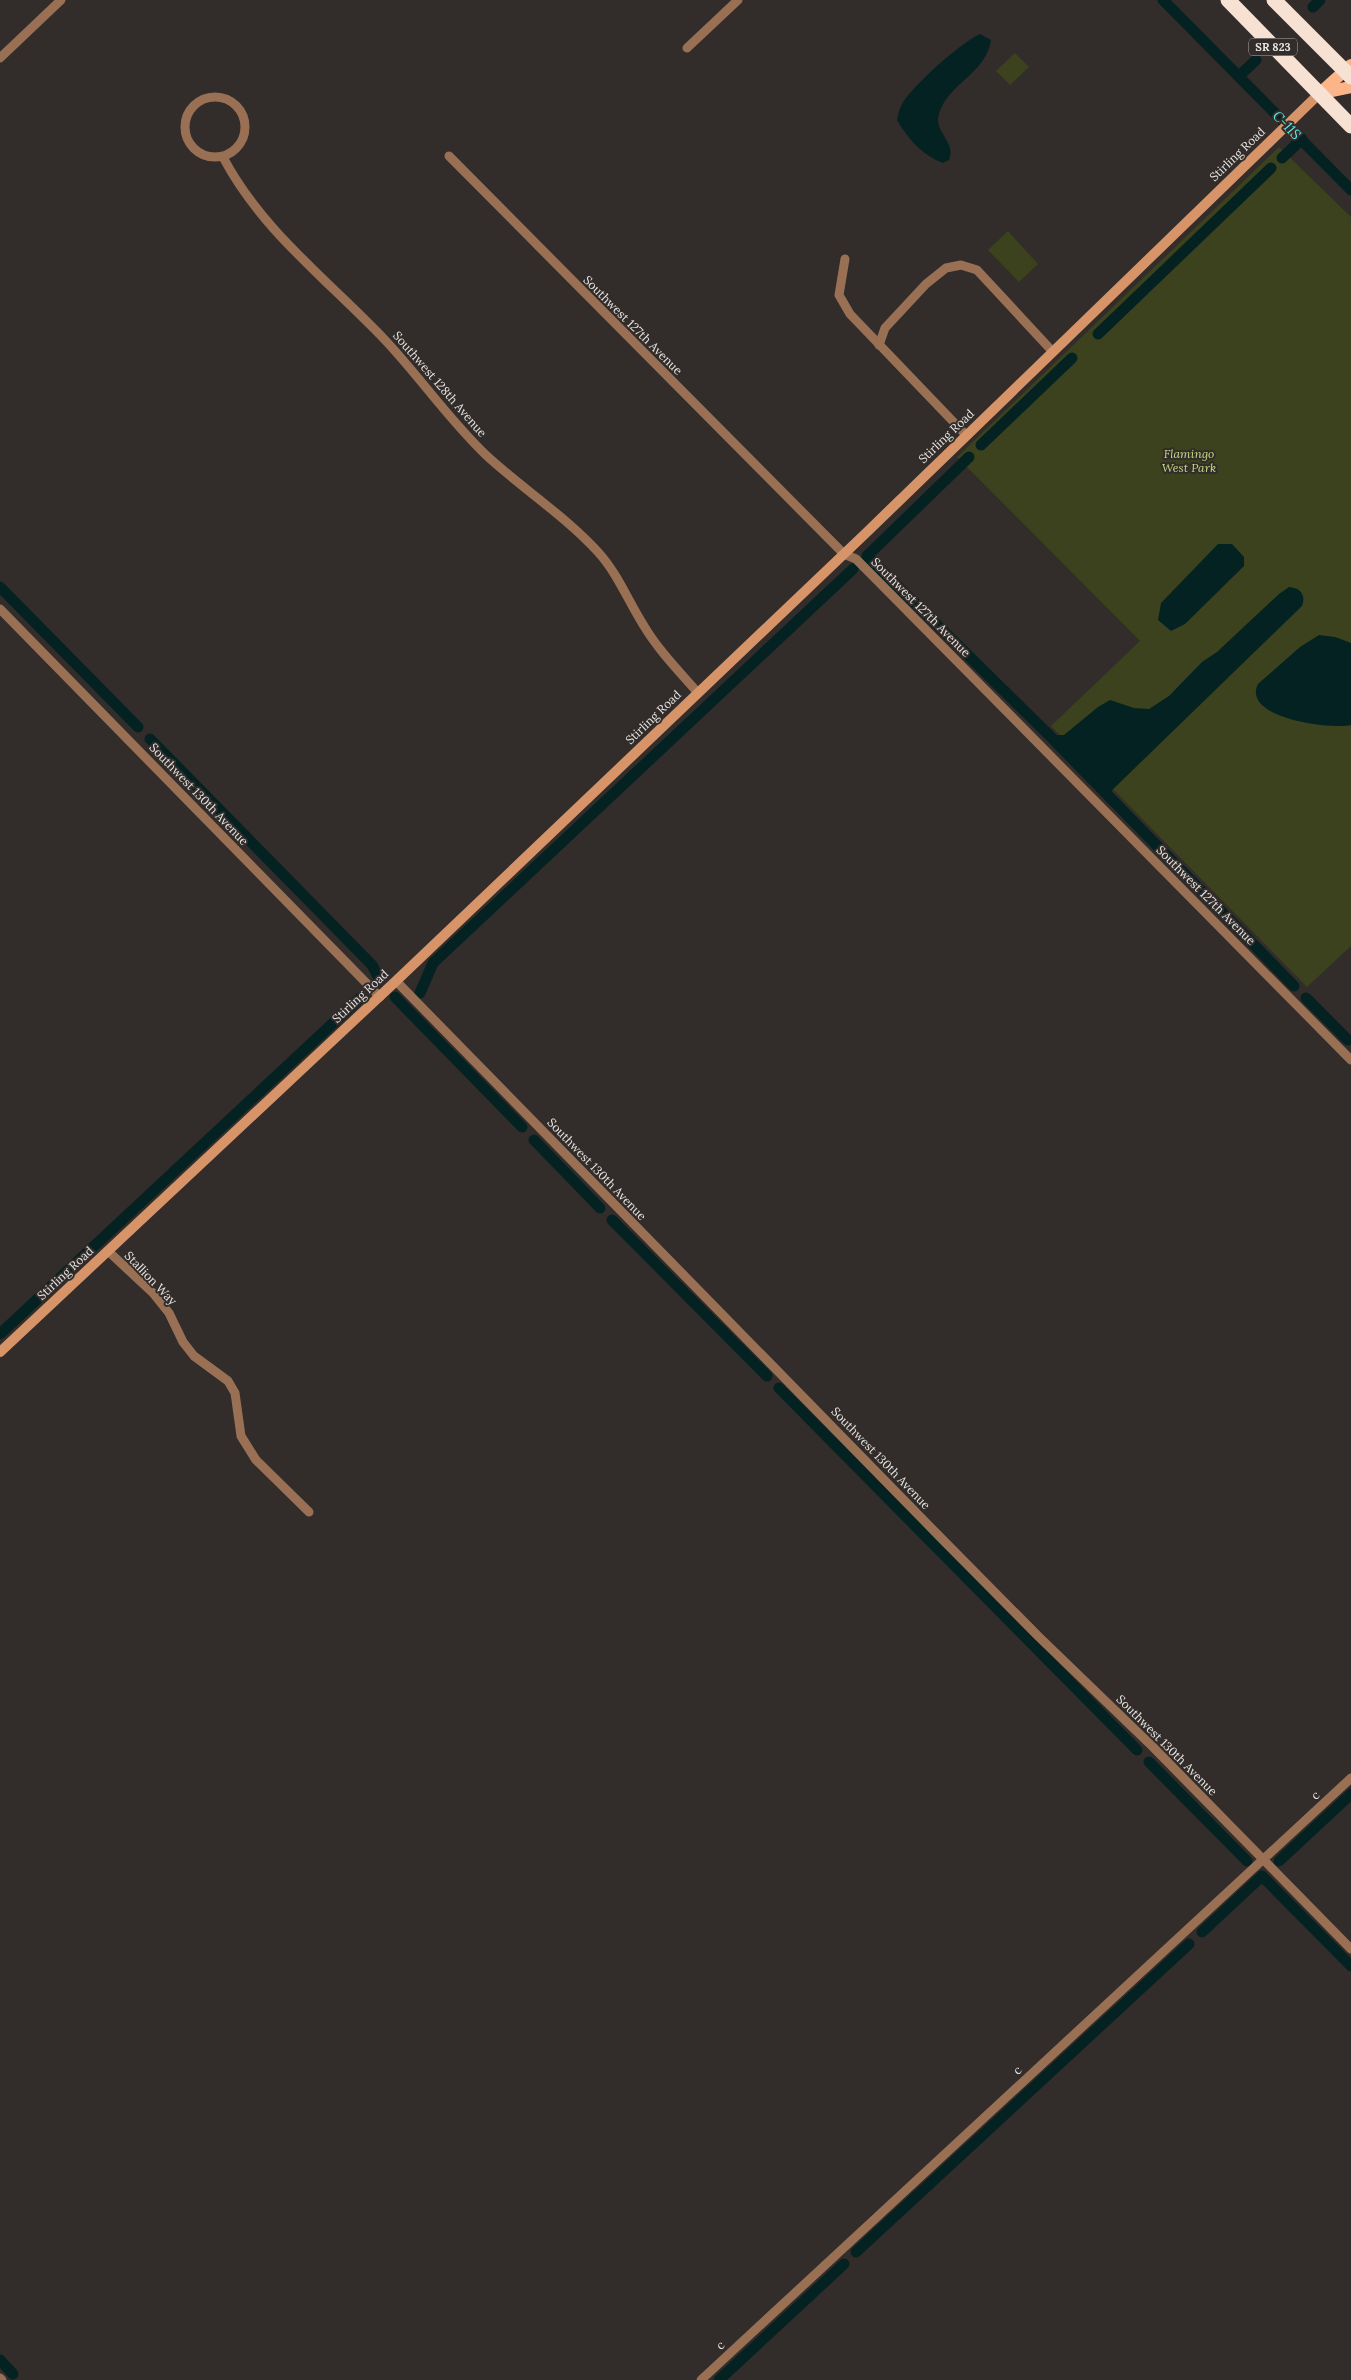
<svg xmlns="http://www.w3.org/2000/svg" width="1351" height="2380" viewBox="0 0 1351 2380" font-family="Lora,serif">
<style>
.green{fill:#3b421d}
.water{fill:#042222}
.lines{fill:none;stroke-linecap:round;stroke-linejoin:round}
.canal{stroke:#042222;stroke-width:11}
.street{stroke:#9a7055;stroke-width:9}
.secondary{stroke:#d79468;stroke-width:10}
.primary{stroke:#fbb589;stroke-width:12}
.highway{stroke:#f6e1d3;stroke-width:15}
.labels{text-anchor:middle;dominant-baseline:central;stroke-width:4;stroke-linejoin:round;paint-order:stroke}
.shield{fill:#322d2a;stroke:#b1aeac;stroke-width:1}
.shield-label{font-size:11px;font-weight:bold;fill:#e8e5e3}
.street-label{font-size:12px;fill:#e8e5e3;stroke:#322d2a}
.park-label{font-size:12px;font-style:italic;fill:#c7da80;stroke:#322d2a}
.water-label{font-size:14px;font-style:italic;fill:#5be3e3;stroke:#322d2a}
</style>
<rect width="100%" height="100%" fill="#322d2a"/>
<g class="green">
<polygon points="1015,53 1029,67 1010,85 996,71"/>
<polygon points="1279,147 1351,217 1351,946 1307,987 1051,726 1140,641 957,457"/>
<polygon points="1008,231 1038,264 1019,282 988,250"/>
</g>
<g class="water">
<path d="M980,34L991,40C986,74 948,83 939,114C933,132 957,142 949,160L943,163C922,155 908,139 897,120C898,114 900,107 903,102C917,82 959,44 980,34Z"/>
<polygon points="1218,544 1232,544 1244,557 1244,566 1185,624 1171,631 1158,620 1161,603"/>
<path d="M1289,587C1301,588 1306,595 1302,606L1107,795L1049,735H1064L1098,707L1110,700L1134,708L1149,709L1169,696L1202,662L1217,652L1279,594Z"/>
<path d="M1319,635L1335,637L1351,643V725C1331,730 1241,718 1258,684L1300,647Z"/>
</g>
<g class="lines">
<g class="canal">
<polyline points="1163,0 1351,190"/>
<polyline points="1313,7 1320,0"/>
<polyline points="1239,76 1256,60"/>
<polyline points="1282,158 1302,139"/>
<polyline points="1098,334 1271,168"/>
<polyline points="981,445 1072,358"/>
<polyline points="969,457 867,556 1049,735 1294,986"/>
<polyline points="0,587 138,727"/>
<polyline points="150,739 372,965 378,976"/>
<polyline points="420,993 433,963 853,569"/>
<polyline points="395,997 522,1127"/>
<polyline points="1306,998 1348,1040"/>
<polyline points="534,1140 600,1208"/>
<polyline points="612,1220 767,1376"/>
<polyline points="0,1334 361,997"/>
<polyline points="779,1388 1137,1750"/>
<polyline points="1149,1762 1247,1861"/>
<polyline points="1279,1861 1351,1794"/>
<polyline points="1202,1932 1262,1876 1351,1966"/>
<polyline points="856,2252 1189,1944"/>
<polyline points="0,2360 13,2374"/>
<polyline points="719,2380 844,2264"/>
</g>
<g class="street">
<polyline points="687,48 738,0"/>
<polyline points="0,58 61,0"/>
<circle cx="215" cy="127" r="30"/>
<polyline points="449,156 844,554 856,559 1351,1060"/>
<path d="M223,157C261,230 329,281 385,340C420,377 449,420 487,456C523,489 565,516 598,552C618,574 628,601 644,626C659,651 679,671 698,693"/>
<polyline points="845,259 839,295 850,314 966,435"/>
<polyline points="879,345 885,328 926,284 946,268 961,265 977,270 1053,352"/>
<polyline points="0,609 380,997"/>
<polyline points="396,981 942,1539 1038,1636 1153,1747 1351,1949"/>
<polyline points="108,1251 153,1293 169,1313 183,1342 194,1356 228,1381 235,1393 241,1436 256,1460 309,1512"/>
<polyline points="0,2378 2,2380"/>
<polyline points="701,2380 1351,1778"/>
</g>
<polyline class="secondary" points="0,1352 396,981 867,532 1319,94"/>
<g class="primary">
<polyline points="1322,93 1351,87"/>
<polyline points="1319,94 1351,65"/>
</g>
<g class="highway">
<polyline points="1228,0 1351,126"/>
<polyline points="1274,0 1351,77"/>
</g>
</g>
<g class="labels">
<rect class="shield" x="1249" y="38.5" width="48" height="17" rx="4"/>
<g class="shield-label">
<text x="1273" y="47">SR 823</text>
</g>
<g class="street-label">
<text transform="translate(1237 154) rotate(-44)">Stirling Road</text>
<text transform="translate(633 325) rotate(45)">Southwest 127th Avenue</text>
<text transform="translate(440 384) rotate(49)">Southwest 128th Avenue</text>
<text transform="translate(946 436) rotate(-44)">Stirling Road</text>
<text transform="translate(921 607) rotate(45)">Southwest 127th Avenue</text>
<text transform="translate(653 717) rotate(-44)">Stirling Road</text>
<text transform="translate(199 794) rotate(46)">Southwest 130th Avenue</text>
<text transform="translate(1206 895) rotate(45)">Southwest 127th Avenue</text>
<text transform="translate(360 996) rotate(-43)">Stirling Road</text>
<text transform="translate(597 1169) rotate(46)">Southwest 130th Avenue</text>
<text transform="translate(65 1273) rotate(-43)">Stirling Road</text>
<text transform="translate(151 1278) rotate(46)">Stallion Way</text>
<text transform="translate(881 1458) rotate(46)">Southwest 130th Avenue</text>
<text transform="translate(1167 1745) rotate(45)">Southwest 130th Avenue</text>
<text transform="translate(1315 1795) rotate(-43)">c</text>
<text transform="translate(1017 2070) rotate(-43)">c</text>
<text transform="translate(720 2345) rotate(-43)">c</text>
</g>
<g class="park-label">
<text x="1189" y="453">Flamingo<tspan x="1189" dy="14">West Park</tspan></text>
</g>
<g class="water-label">
<text transform="translate(1287 125) rotate(46)">C-11S</text>
</g>
</g>
</svg>
